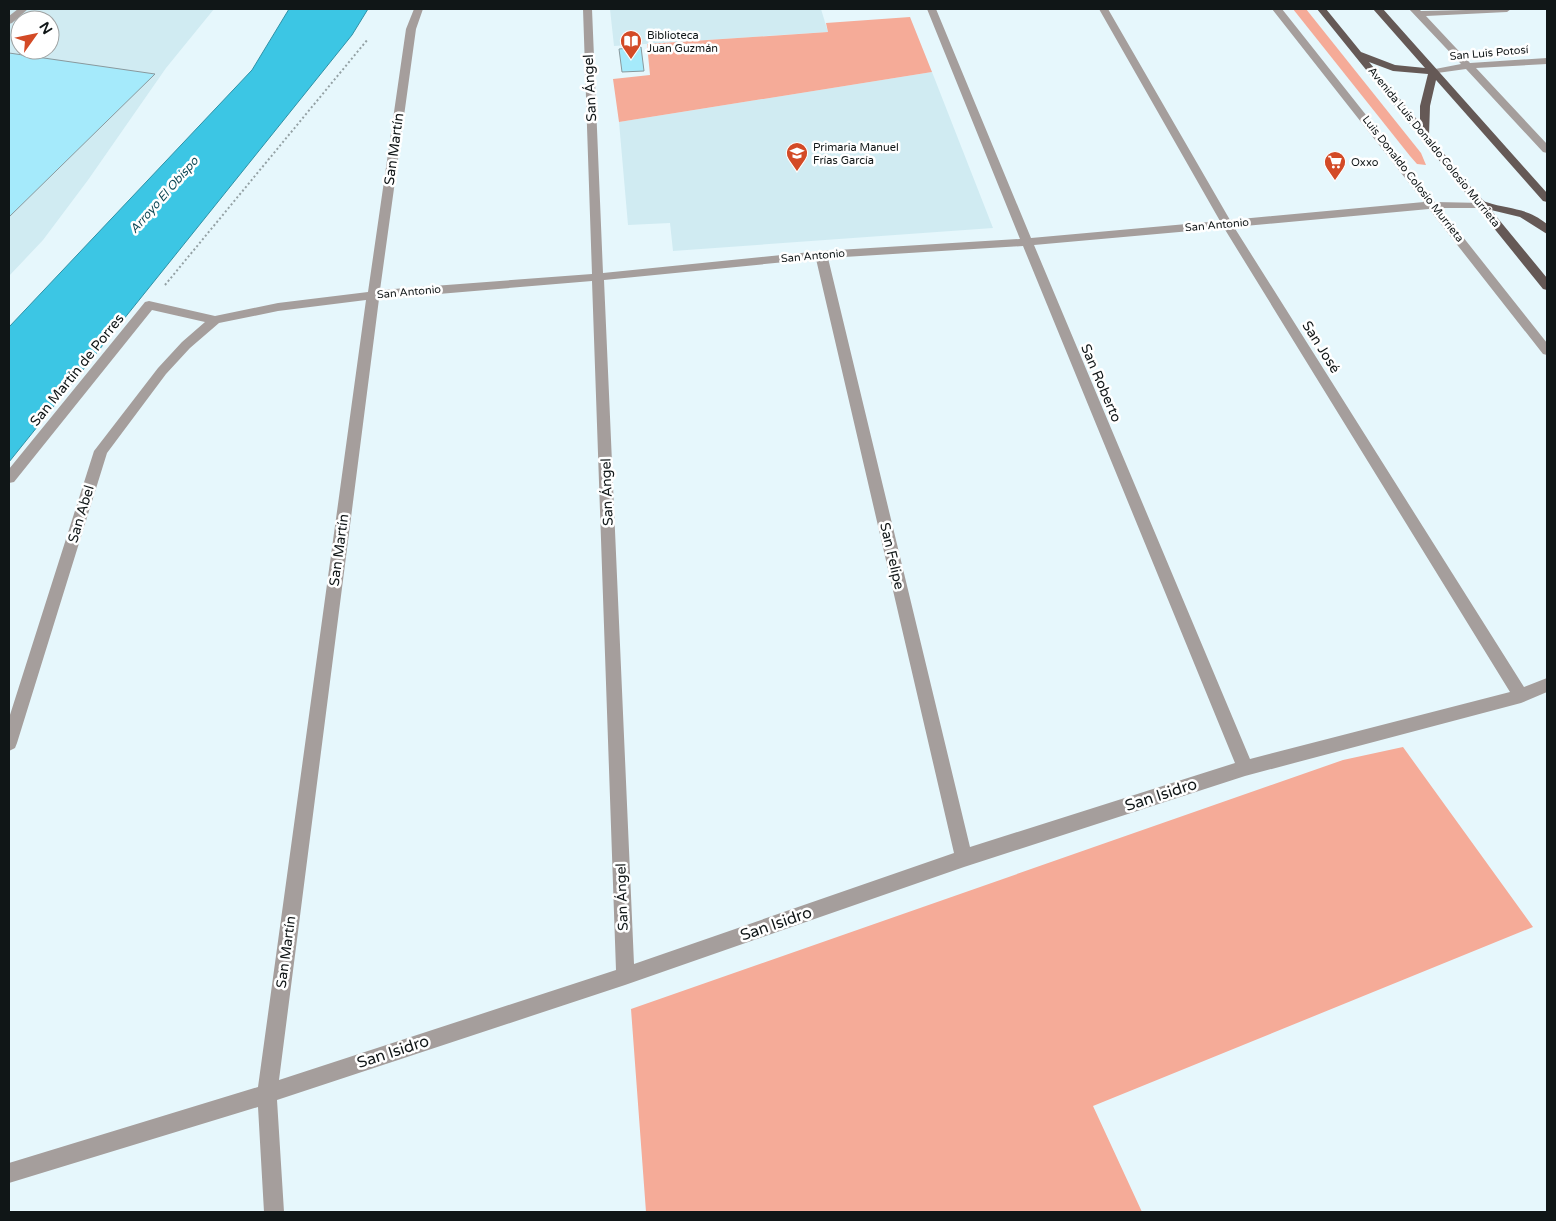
<svg xmlns="http://www.w3.org/2000/svg" width="1556" height="1221" viewBox="0 0 1556 1221" font-family="'Varela Round',sans-serif">
<style>
.built{fill:#d0ebf2;fill-rule:evenodd}
.green{fill:#f5ab98}
.water{fill:#3cc6e4;stroke:#2f91a6}
.building{fill:#a5eafb;stroke:#89999d}
.lines{fill:none;stroke-linecap:round;stroke-linejoin:round}
.path{stroke:#94a1a4;stroke-width:2;stroke-dasharray:2 2.5;stroke-linecap:butt}
.minor{fill:#a59e9c;fill-rule:evenodd}
.major{fill:#655956;fill-rule:evenodd}
.labels{text-anchor:middle;dominant-baseline:central;stroke-width:5;stroke-linejoin:round;paint-order:stroke}
.far-poi-label{font-size:11px;fill:#101617;stroke:#fff;text-anchor:start}
.far-street-label{font-size:11px;fill:#101617;stroke:#fff}
.far-water-label{font-size:12px;font-style:italic;fill:#104a57;stroke:#fff}
.street-label{font-size:14px;fill:#101617;stroke:#fff}
.near-street-label{font-size:16px;fill:#101617;stroke:#fff}
</style>
<rect width="100%" height="100%" fill="#e6f7fc"/>
<g class="built">
<path d="M9,9H214L166,68L88,180L43,240L9,276ZM20,20H50V50H20Z"/>
<polygon points="610,9 821,9 828,32 614,46"/>
<polygon points="932,72 993,228 673,251 670,223 628,225 619,122"/>
</g>
<g class="green">
<polygon points="1293,9 1306,9 1421,153 1426,165 1417,164 1410,156"/>
<polygon points="910,17 932,72 619,122 613,79 650,75 647,44 828,32 826,23"/>
<polygon points="1403,747 1533,927 1093,1106 1142,1212 646,1212 631,1009 1343,760"/>
</g>
<polygon class="water" points="289,9 368,9 352,35 9,462 9,327 252,70"/>
<g class="building">
<polygon points="641,47 644,71 622,72 619,49"/>
<polygon points="9,53 155,74 9,217"/>
</g>
<g class="lines">
<polyline class="path" points="165,285 368,39"/>
<g class="minor">
<polygon points="18,9 28,9 12,23 9,24 9,16"/>
<path d="M414,9H423L416,29L380,290L592,274L583,9H592L603,273L821,251L1020,239L927,9H936L1031,238L1220,221L1099,9H1108L1230,220L1424,202L1272,9H1282L1435,202L1484,203L1486,205L1480,208H1440L1547,343V355L1543,354L1429,209L1234,227L1524,687L1547,678V692L1521,703L1245,776L964,867L625,985L277,1100L284,1212H264L258,1107L9,1183V1163L258,1087L366,300L278,311L219,323L190,348L166,374L107,453L17,743L15,748L9,751V718L94,451L158,368L182,342L205,322L152,310L14,482L9,483V469L145,302L149,301L215,316L278,303L368,292L406,29ZM1224,228L1510,692L1250,759L1034,245ZM1023,246L1235,763L970,847L828,258ZM816,259L954,853L634,964L604,280ZM592,281L616,970L279,1080L379,299Z"/>
<polygon points="1409,9 1419,9 1421,11 1511,9 1507,12 1426,16 1470,63 1547,58 1547,64 1476,68 1547,144 1547,153 1543,152 1466,69 1430,74 1430,70 1461,64"/>
</g>
<path class="major" d="M1317,9H1326L1361,52L1395,65L1425,68L1373,9H1383L1547,193V202L1543,201L1436,80L1430,106L1429,135C1438,145 1479,200 1486,202C1510,210 1526,207 1547,224V234L1520,217L1491,210L1547,278V290L1543,289ZM1369,62L1393,71L1428,74L1420,106V123Z"/>
</g>
<defs>
<g id="library-pin" transform="scale(1.125)"><path d="M0 17L-7.5 6A9.5 9.5 0 1 1 7.5 6Z" fill="#d34a26" stroke="#fff"/><path d="M-6-4Q-3-5.5-.7-3.5V5Q-3 3-6 4ZM6-4Q3-5.5 .7-3.5V5Q3 3 6 4Z" fill="#fff"/></g>
<g id="school-pin" transform="scale(1.125)"><path d="M0 17L-7.5 6A9.5 9.5 0 1 1 7.5 6Z" fill="#d34a26" stroke="#fff"/><path d="M0-5L7-2L0 1L-7-2ZM-4 1L0 2.5L4 1V4Q0 6-4 4Z" fill="#fff"/></g>
<g id="supermarket-pin" transform="scale(1.125)"><path d="M0 17L-7.5 6A9.5 9.5 0 1 1 7.5 6Z" fill="#d34a26" stroke="#fff"/><path d="M-6-5.5h2.5l.6 2H6L4.5 2H-2.5L-4.4-4H-6ZM-1.5 3.2a1.3 1.3 0 1 0 .1 0ZM3 3.2a1.3 1.3 0 1 0 .1 0Z" fill="#fff"/></g>
</defs>
<g fill-rule="evenodd">
<use href="#library-pin" x="631" y="41"/>
<use href="#school-pin" x="797" y="153"/>
<use href="#supermarket-pin" x="1335" y="162"/>
</g>
<g class="labels">
<g class="far-poi-label">
<text x="647" y="35">Biblioteca<tspan x="647" dy="13">Juan Guzmán</tspan></text>
<text x="813" y="147">Primaria Manuel<tspan x="813" dy="13">Frías García</tspan></text>
<text x="1351" y="162">Oxxo</text>
</g>
<g class="far-street-label">
<text transform="translate(1489 53) rotate(-5)">San Luis Potosí</text>
<text transform="translate(1434 147) rotate(51)">Avenida Luis Donaldo Colosio Murrieta</text>
<text transform="translate(1413 179) rotate(52)">Luis Donaldo Colosio Murrieta</text>
<text transform="translate(1217 225) rotate(-5)">San Antonio</text>
<text transform="translate(813 256) rotate(-5)">San Antonio</text>
<text transform="translate(409 292) rotate(-5)">San Antonio</text>
</g>
<g class="far-water-label">
<text transform="translate(164 195) rotate(-49)">Arroyo El Obispo</text>
</g>
<g class="street-label">
<text transform="translate(590 88) rotate(-93)">San Ángel</text>
<text transform="translate(394 149) rotate(-82)">San Martín</text>
<text transform="translate(1321 347) rotate(58)">San José</text>
<text transform="translate(77 370) rotate(-51)">San Martín de Porres</text>
<text transform="translate(1101 383) rotate(67)">San Roberto</text>
<text transform="translate(607 492) rotate(-92)">San Ángel</text>
<text transform="translate(81 514) rotate(-73)">San Abel</text>
<text transform="translate(339 550) rotate(-82)">San Martín</text>
<text transform="translate(892 556) rotate(77)">San Felipe</text>
<text transform="translate(622 897) rotate(-92)">San Ángel</text>
<text transform="translate(286 952) rotate(-82)">San Martín</text>
</g>
<g class="near-street-label">
<text transform="translate(1161 795) rotate(-18)">San Isidro</text>
<text transform="translate(776 924) rotate(-19)">San Isidro</text>
<text transform="translate(393 1052) rotate(-18)">San Isidro</text>
</g>
</g>
<rect width="1556" height="1221" fill="none" stroke="#101617" stroke-width="20"/>
<g transform="translate(35 35) rotate(57)"><circle r="24" fill="#ffffff" stroke="#9fa2a2"/>
<path d="M0-4L9 19L0 12L-9 19Z" fill="#d34a26"/>
<text y="-8" font-size="14" font-weight="bold" text-anchor="middle" fill="#101617">N</text>
</g>
</svg>
